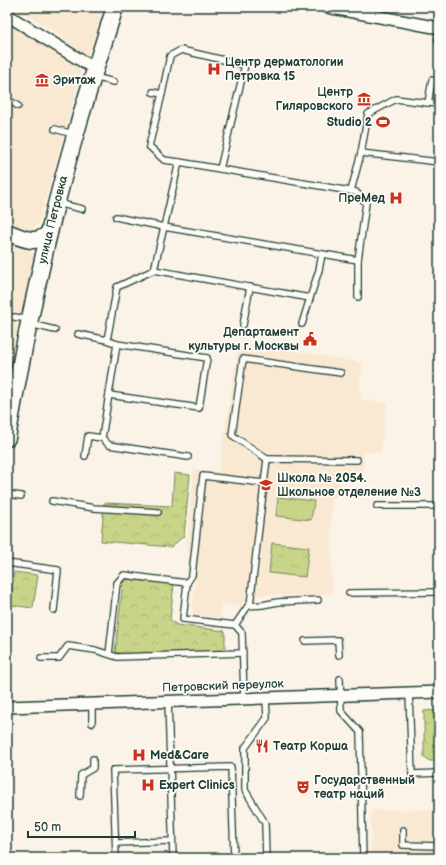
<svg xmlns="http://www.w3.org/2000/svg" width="446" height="865" viewBox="0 0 446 865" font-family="'Balsamiq Sans',sans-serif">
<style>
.built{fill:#f9e9d3}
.forest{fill:url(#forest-crowns);stroke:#74885e}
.park{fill:url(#park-tufts);stroke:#74885e}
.pitch{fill:#c8d488;stroke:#74885e}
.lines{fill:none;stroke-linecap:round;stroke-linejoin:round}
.lane-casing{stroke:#1f3d34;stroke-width:8}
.street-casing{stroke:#1f3d34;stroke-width:14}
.secondary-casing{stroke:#1f3d34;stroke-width:19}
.lane{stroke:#fdfcf7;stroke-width:5.5}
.street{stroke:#fdfcf7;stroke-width:11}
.secondary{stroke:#fdfcf7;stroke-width:16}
.labels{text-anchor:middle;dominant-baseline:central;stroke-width:3.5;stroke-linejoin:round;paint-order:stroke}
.poi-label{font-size:12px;font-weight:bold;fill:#1f3d34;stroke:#fdfcf7;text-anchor:start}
.street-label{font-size:12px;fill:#1f3d34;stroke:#fdfcf7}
</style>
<defs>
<pattern id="forest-crowns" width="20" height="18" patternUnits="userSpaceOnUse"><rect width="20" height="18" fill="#c8d488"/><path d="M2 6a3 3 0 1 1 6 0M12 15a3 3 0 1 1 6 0" fill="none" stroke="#abb776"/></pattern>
<pattern id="park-tufts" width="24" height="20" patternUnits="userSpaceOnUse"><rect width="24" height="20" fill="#c8d488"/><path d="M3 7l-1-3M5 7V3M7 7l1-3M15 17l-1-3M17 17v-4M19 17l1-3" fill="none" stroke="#abb776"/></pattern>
</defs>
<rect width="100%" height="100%" fill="#fbf3e7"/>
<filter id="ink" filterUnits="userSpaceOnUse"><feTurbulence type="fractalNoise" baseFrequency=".025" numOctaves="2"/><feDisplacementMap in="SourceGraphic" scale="8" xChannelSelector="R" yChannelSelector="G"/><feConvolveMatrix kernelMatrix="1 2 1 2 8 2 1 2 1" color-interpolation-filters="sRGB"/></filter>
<g filter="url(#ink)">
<g class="built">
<polygon points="14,7 104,7 89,53 84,56 66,46 62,36"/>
<polygon points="7,22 77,64 82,70 39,222 37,225 30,230 22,230 7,223"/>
<polygon points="7,241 33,253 34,257 7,393"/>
<polygon points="239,343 285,349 363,363 359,390 362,391 361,399 387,403 381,453 364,452 363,471 340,471 340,498 331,498 332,595 257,595 256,603 242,602 242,606 221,604 219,618 192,615 196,575 187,574 189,552 186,551 194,469 218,472"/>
<rect x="371" y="810" width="68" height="48"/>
</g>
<g class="forest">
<polygon points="174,473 190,475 184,536 171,547 101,541 104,503 172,506"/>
<polygon points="14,572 38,575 33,608 10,605"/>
<polygon points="127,579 174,584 170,620 177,625 225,631 225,652 124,654 115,652 123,582"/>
<polygon points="439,710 439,761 430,761 424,757 424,711"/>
</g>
<polygon class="park" points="272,543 309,547 305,577 269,573"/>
<polygon class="pitch" points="278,497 314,501 311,520 276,516"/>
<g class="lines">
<g class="lane-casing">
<g id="lane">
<polyline points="438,40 439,36"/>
<polyline points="94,77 114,82"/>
<polyline points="432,80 428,103 439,104"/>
<polyline points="153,92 162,94 149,146 164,160 179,162"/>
<polyline points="162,94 170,56 181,50 245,65 220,169"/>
<polyline points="7,99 18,106"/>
<polyline points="55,129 73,134"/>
<polyline points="361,153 439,162"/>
<polyline points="351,191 361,153 368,114 396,99 428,103"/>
<polyline points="57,203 82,209"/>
<polyline points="154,270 310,298 319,270 322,254"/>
<polyline points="358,297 358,260"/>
<polyline points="14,317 29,319"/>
<polyline points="30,324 55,330"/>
<polyline points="302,324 310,298"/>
<polyline points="243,325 250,287"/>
<polyline points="78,334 107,340 117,344 102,438 109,445 188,457"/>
<path d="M107,340L117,287L154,270C162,234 171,198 179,162L356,192L366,203L358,260L164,227L116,217"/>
<polyline points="109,395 199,408 207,358 117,344"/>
<polyline points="85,456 88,436 102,438"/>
<polyline points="267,459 232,435 243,359 341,373"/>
<polyline points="7,494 21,496"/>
<polyline points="52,501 94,508 158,512"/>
<polyline points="377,506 439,506"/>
<polyline points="7,563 58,570 54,610"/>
<polyline points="187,583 192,575 203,476 264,483"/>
<polyline points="349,593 439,592"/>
<polyline points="250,605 267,459 357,460"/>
<polyline points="235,625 248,606 262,605 278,602 318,600"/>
<polyline points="305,641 338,640 339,655"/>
<polyline points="109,654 117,583 124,575 187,583 183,619 235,625 242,633 244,699"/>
<polyline points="41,658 59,658 68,646 95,650 117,657 243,653"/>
<polyline points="340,679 341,711 360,732 363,858"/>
<polyline points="409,693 412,774 439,773"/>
<polyline points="168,701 173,858"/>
<polyline points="92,704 92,723"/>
<polyline points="80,796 81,775 93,768 93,759"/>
<polyline points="403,830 403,845 439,846"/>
<polyline points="116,843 172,841"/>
<polyline points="116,858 113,770 231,767 234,858"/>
<polyline points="266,858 265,823 245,790 245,748 267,718 266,698"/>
</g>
</g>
<g class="street-casing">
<g id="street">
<polyline points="327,7 439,28"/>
<polyline points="7,15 95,69"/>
<polyline points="7,707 439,692"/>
</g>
</g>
<g class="secondary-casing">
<g id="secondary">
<path d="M7,232C21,238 37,246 49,233"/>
<path id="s1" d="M7,438C19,369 33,301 49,233C67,157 91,82 115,7"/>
</g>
</g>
<use href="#lane" class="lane"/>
<use href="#street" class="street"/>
<use href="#secondary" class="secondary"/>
</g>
</g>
<defs>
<g id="hospital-bare" transform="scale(1.08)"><path d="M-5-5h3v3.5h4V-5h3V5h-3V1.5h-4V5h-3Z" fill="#c8321e" stroke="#fdfcf7" stroke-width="2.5" paint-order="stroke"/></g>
<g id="museum-bare" transform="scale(1.08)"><path d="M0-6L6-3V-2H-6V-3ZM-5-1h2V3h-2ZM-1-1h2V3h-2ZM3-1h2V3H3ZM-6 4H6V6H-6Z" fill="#c8321e" stroke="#fdfcf7" stroke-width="2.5" paint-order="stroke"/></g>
<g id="stadium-bare" transform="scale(1.08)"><path d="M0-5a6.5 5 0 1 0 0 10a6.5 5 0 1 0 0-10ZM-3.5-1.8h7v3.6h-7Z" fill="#c8321e" stroke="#fdfcf7" stroke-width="2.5" paint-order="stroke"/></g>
<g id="civic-bare" transform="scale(1.08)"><path d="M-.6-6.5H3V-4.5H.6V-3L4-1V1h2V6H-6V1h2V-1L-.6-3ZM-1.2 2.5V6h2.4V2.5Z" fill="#c8321e" stroke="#fdfcf7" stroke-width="2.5" paint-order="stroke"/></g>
<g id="school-bare" transform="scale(1.08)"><path d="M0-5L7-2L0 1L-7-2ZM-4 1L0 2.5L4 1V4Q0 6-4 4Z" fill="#c8321e" stroke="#fdfcf7" stroke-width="2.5" paint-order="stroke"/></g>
<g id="restaurant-bare" transform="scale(1.08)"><path d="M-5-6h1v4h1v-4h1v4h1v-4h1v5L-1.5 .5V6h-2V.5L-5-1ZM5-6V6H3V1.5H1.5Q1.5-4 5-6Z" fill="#c8321e" stroke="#fdfcf7" stroke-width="2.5" paint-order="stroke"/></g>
<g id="theatre-bare" transform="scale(1.08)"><path d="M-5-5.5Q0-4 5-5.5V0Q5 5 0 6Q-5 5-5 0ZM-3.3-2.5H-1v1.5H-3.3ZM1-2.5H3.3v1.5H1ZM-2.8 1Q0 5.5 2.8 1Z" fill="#c8321e" stroke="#fdfcf7" stroke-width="2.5" paint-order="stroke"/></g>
</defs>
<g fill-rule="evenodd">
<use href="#hospital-bare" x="214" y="69"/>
<use href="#museum-bare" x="42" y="80"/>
<use href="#museum-bare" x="364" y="99"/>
<use href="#stadium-bare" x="383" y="122"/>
<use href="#hospital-bare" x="396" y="198"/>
<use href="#civic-bare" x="310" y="339"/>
<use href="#school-bare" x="266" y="485"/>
<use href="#restaurant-bare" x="262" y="746"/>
<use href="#hospital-bare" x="139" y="755"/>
<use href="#hospital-bare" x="148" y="785"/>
<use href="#theatre-bare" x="303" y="787"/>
</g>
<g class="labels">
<g class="poi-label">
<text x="225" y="62">Центр дерматологии<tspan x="225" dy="14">Петровка 15</tspan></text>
<text x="53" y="80">Эритаж</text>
<text x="353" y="92" text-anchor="end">Центр<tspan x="353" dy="14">Гиляровского</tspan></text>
<text x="372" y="122" text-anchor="end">Studio 2</text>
<text x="385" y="198" text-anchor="end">ПреМед</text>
<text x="299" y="332" text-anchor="end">Департамент<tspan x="299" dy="14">культуры г. Москвы</tspan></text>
<text x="277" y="478">Школа № 2054.<tspan x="277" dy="14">Школьное отделение №3</tspan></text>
<text x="273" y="746">Театр Корша</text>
<text x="150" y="755">Med&amp;Care</text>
<text x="314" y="780">Государственный<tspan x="314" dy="14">театр наций</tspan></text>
<text x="159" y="785">Expert Clinics</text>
</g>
<g class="street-label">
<text stroke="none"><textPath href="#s1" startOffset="223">улица Петровка</textPath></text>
<text transform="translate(223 686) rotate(-2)">Петровский переулок</text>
</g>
</g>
<rect width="446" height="865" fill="none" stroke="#fdfcf7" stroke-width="24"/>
<rect x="12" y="12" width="422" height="841" fill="none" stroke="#1f3d34" stroke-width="1.5" filter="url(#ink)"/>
<path d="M28 831v6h107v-6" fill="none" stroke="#1f3d34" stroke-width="2"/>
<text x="34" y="831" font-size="12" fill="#1f3d34" stroke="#fdfcf7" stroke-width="3" paint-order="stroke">50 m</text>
</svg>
